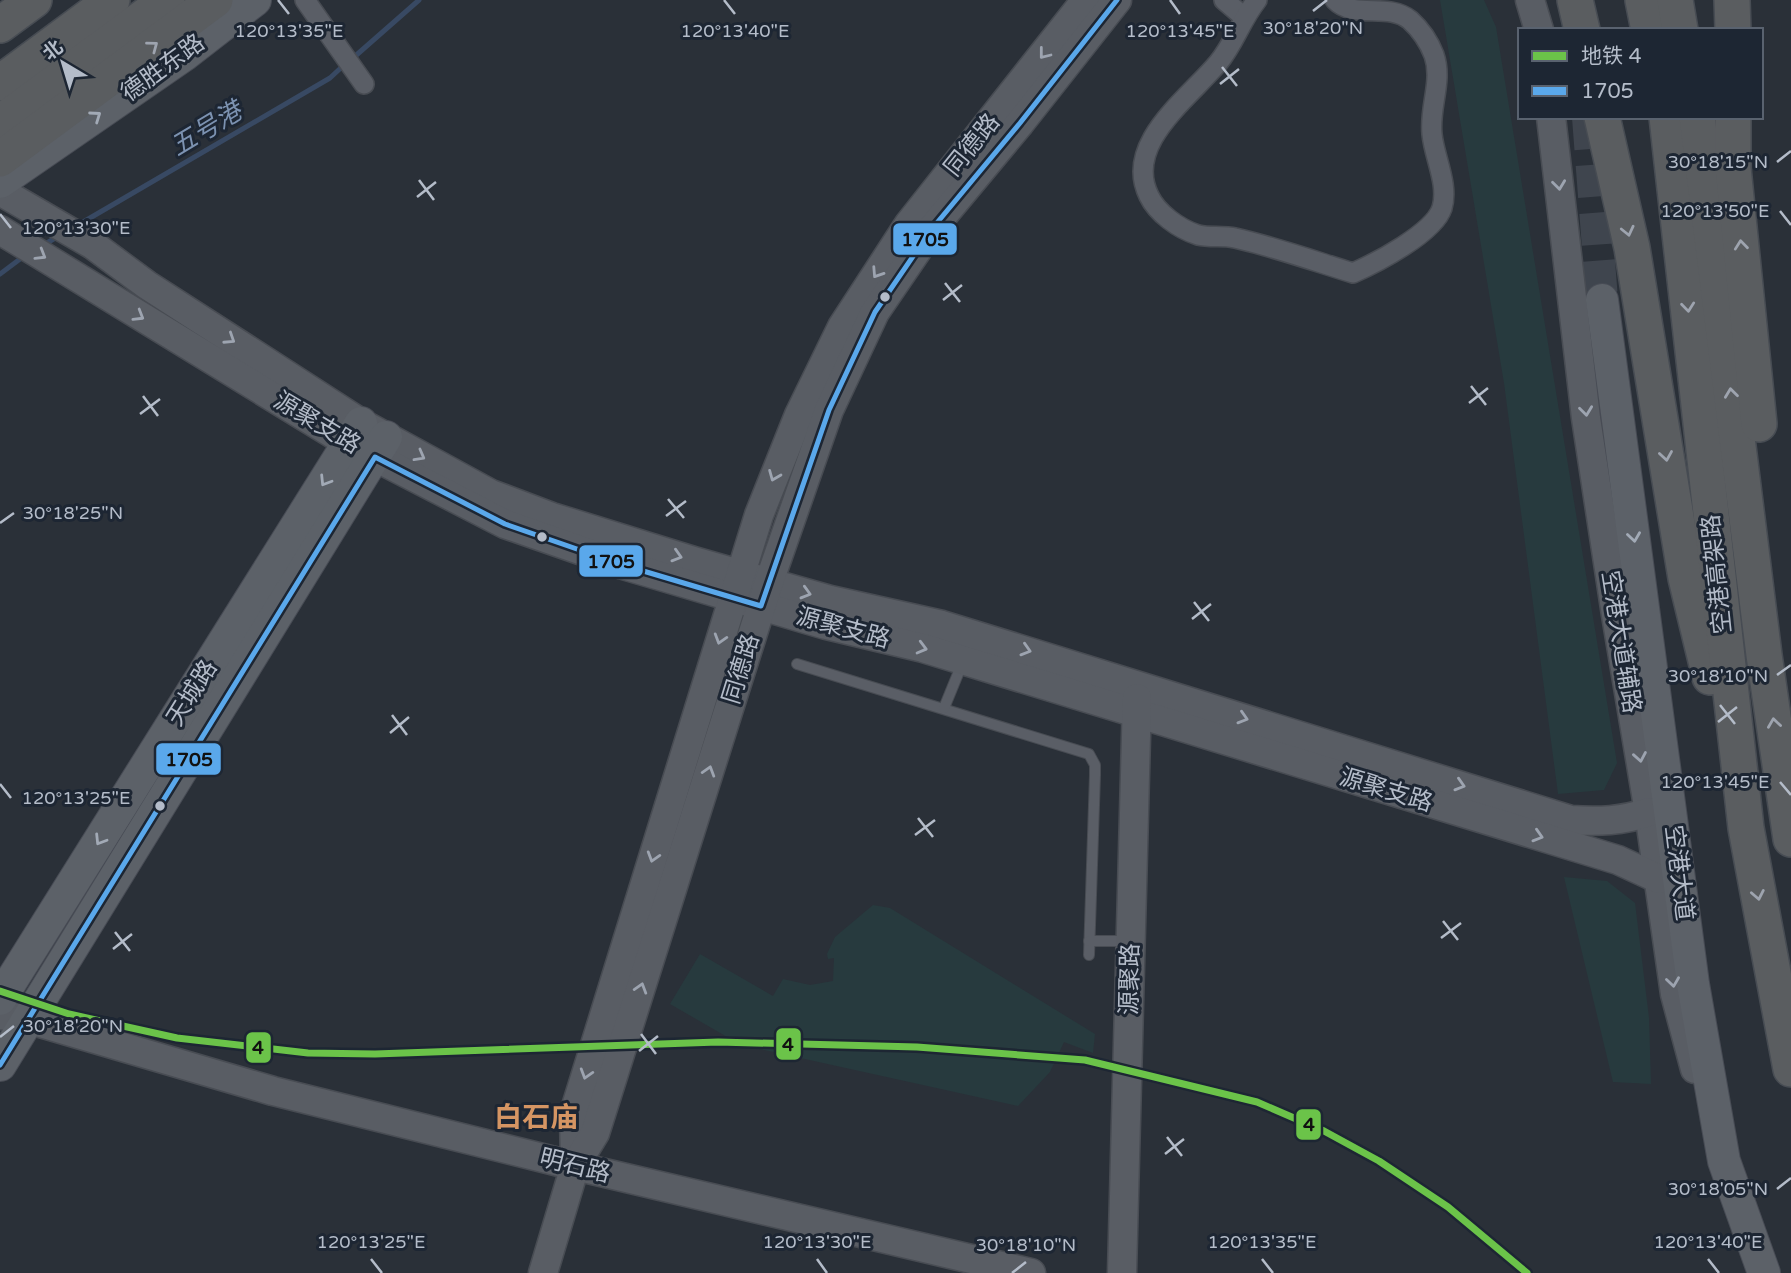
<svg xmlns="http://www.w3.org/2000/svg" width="1791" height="1273" viewBox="0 0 1791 1273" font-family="'Varela Round','Noto Sans SC',sans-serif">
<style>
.green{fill:#273a3e}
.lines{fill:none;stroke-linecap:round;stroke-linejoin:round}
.stream{stroke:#384963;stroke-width:5}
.primary-tunnel{stroke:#3f454e;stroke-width:32;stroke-dasharray:32 16;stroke-linecap:butt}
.lane-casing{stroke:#484c53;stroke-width:12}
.street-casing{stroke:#484c53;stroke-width:22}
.secondary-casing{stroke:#484c53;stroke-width:31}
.primary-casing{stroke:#484c55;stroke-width:34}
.highway-casing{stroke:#474c53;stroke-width:38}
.lane{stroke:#5a5e66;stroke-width:10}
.street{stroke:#5a5e66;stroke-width:19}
.secondary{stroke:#595d64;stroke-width:28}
.primary{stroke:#5c6168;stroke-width:32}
.highway{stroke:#5a5d60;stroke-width:35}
.bus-1-casing{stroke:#1d2633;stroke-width:10}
.bus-1{stroke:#5aa8eb;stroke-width:5}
.metro-1-casing{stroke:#1d2633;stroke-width:12}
.metro-1{stroke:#6bc349;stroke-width:7}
.oneway{stroke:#9ea4af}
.oneway2{stroke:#9da4b0}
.oneway3{stroke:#a2aab6}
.ticks{fill:none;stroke:#b4bcc9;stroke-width:2.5}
.bus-dot{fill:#b4bcc9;stroke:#1d2633;stroke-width:2.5}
.labels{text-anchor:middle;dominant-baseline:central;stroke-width:6;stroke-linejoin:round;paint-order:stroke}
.street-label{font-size:24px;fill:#b4bcc9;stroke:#1d2633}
.water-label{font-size:26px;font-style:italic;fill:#7c92b1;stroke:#1d2633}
.quarter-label{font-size:28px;font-weight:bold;fill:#d59563;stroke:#1d2633}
.ticks-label{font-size:18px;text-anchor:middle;fill:#b4bcc9;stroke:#1d2633;stroke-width:6;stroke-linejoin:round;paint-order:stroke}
.line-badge{stroke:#1d2633;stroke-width:2.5}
.pale-badge-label{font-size:19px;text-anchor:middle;font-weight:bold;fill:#111}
</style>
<rect width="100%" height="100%" fill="#2a3038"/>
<g class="green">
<polygon points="1440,0 1484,0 1496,27 1617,763 1604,790 1558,794 1504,383"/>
<polygon points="1564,877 1607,881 1635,903 1649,1018 1651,1084 1613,1082"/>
<polygon points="873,905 890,908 1095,1034 1093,1053 1064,1042 1050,1072 1018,1106 741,1045 670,1004 700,954 773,996 783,979 810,985 833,981 834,958 828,959 827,954 835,937"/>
</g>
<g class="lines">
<g class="stream">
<polyline points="353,58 419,0"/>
<polyline points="78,225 330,78 345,64"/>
<polyline points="42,246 60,235"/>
<polyline points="0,274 24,256"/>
</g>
<polyline class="primary-tunnel" points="1588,117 1602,300"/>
<g class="lane-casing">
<g id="lane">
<polyline points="797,664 1089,754 1095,765 1095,775 1089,955"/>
<polyline points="944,708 962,664"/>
<polyline points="1089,941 1127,941"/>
</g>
</g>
<g class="street-casing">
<g id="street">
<polyline points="305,0 364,84"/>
<polyline points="1224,0 1244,17"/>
<path d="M1257,0C1241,20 1234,44 1218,63C1188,99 1123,144 1149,196C1157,213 1179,229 1198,235C1210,238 1223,235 1235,238C1275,247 1314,261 1353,273C1376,263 1434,233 1442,208C1449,184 1434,157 1432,134C1429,107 1443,81 1434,55C1429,42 1420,29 1410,20C1388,2 1354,20 1335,0"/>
</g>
</g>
<g class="secondary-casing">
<g id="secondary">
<polyline points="1530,0 1539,30"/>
<polyline points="1551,117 1586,418 1616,615 1649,812 1675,994 1695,1069"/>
<path d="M0,191L93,245L147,285L361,423L491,494L552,517L694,561L830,600L942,625L1571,820C1599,822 1622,821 1649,812"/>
<polyline points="0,230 348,443 505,524 623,565 826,625 923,648 1618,860 1659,879"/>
<polyline points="0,1015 27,1019 273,1091 575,1166 1031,1273"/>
<polyline points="575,1166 574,1113 759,515 799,415 842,327 909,224 1086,0"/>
<polyline points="543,1273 575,1166 595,1133 769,582 829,410 875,312 931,230 1020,123 1117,0"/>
<polyline points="1122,1273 1137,698"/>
</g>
</g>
<g class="primary-casing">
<g id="primary">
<polyline points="0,182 184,55 255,0"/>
<polyline points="1602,300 1693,984 1724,1161 1764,1273"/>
<polyline points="0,999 361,423"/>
<polyline points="0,1065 386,437"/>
</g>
</g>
<g class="highway-casing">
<g id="highway">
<polyline points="1575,0 1582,30"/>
<polyline points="1643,0 1649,30"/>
<polyline points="1675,0 1680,30"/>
<polyline points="1732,0 1733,30"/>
<polyline points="0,25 34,0"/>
<polyline points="0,83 112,0"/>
<polyline points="1602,117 1632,248 1686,578 1710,677"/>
<polyline points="1667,117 1746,828 1791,1069"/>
<polyline points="1697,117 1764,655 1791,839"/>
<polyline points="1733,117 1733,168 1759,424"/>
<polyline points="0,123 167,0"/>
<polyline points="0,159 215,0"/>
</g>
</g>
<use href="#lane" class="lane"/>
<use href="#street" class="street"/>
<use href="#secondary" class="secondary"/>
<use href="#primary" class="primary"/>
<use href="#highway" class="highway"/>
<g class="bus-1-casing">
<polyline id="bus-1" points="0,1065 375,457 505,524 623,565 761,606 829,410 875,312 931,230 1020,123 1117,0"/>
</g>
<use href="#bus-1" class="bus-1"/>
<g class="metro-1-casing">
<polyline id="metro-1" points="0,991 69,1014 177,1038 308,1053 375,1054 718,1042 917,1047 1085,1060 1257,1102 1324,1131 1379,1161 1448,1207 1527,1273"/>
</g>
<use href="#metro-1" class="metro-1"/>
</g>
<defs><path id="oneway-chevron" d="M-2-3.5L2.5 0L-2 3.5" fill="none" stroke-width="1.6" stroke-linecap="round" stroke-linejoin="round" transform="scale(1.75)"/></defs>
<g class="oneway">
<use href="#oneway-chevron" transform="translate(153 46) rotate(-37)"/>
<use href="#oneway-chevron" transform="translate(1628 231) rotate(77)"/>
<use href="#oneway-chevron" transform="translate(1741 245) rotate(-96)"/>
<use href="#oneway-chevron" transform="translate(1688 307) rotate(84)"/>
<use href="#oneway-chevron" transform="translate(1731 393) rotate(-97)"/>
<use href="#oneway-chevron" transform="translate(1666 456) rotate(81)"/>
<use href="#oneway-chevron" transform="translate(1774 723) rotate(-98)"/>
<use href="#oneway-chevron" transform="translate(1758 895) rotate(79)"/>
</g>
<g class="oneway2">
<use href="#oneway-chevron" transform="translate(1044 54) rotate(128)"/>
<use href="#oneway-chevron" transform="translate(1559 185) rotate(83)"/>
<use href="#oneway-chevron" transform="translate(41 255) rotate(31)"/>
<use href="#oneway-chevron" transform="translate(877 273) rotate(123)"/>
<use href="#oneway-chevron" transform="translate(139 316) rotate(31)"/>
<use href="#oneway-chevron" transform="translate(230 339) rotate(33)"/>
<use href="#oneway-chevron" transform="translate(1586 411) rotate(83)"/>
<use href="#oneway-chevron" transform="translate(420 456) rotate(29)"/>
<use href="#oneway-chevron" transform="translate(774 476) rotate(112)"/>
<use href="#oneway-chevron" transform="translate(677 556) rotate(17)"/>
<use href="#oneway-chevron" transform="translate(806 593) rotate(16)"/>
<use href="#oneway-chevron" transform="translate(720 639) rotate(107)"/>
<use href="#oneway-chevron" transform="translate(922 648) rotate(15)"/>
<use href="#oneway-chevron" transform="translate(1026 650) rotate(17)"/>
<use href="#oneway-chevron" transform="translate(1243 718) rotate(17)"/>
<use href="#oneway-chevron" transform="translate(1640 757) rotate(80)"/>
<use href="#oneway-chevron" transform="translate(709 771) rotate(-73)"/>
<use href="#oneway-chevron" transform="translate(1460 785) rotate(17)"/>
<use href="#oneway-chevron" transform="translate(1538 836) rotate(17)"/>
<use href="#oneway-chevron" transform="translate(653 857) rotate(107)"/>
<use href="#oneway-chevron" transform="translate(1673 982) rotate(82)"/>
<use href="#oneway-chevron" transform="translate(641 988) rotate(-73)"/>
<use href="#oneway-chevron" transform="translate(586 1074) rotate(107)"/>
</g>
<g class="oneway3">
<use href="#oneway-chevron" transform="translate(96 116) rotate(-35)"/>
<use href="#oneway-chevron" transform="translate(325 481) rotate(122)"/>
<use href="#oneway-chevron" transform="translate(1634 537) rotate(82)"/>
<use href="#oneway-chevron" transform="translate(100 840) rotate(122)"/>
</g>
<path class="ticks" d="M278,0L289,14M724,0L735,14M1170,0L1180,14M1313,11L1327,0M1222,67L1237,86M1220,84L1239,69M1777,162L1791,151M419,180L434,200M417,197L436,182M1780,211L1791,225M0,214L11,228M945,283L960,302M943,300L962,285M1471,386L1486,405M143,396L158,416M1469,403L1488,388M140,414L160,399M668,499L684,518M666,516L686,501M0,523L14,513M1194,602L1209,621M1192,619L1211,604M1777,675L1791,665M1720,705L1735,724M392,715L407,735M1718,722L1737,707M390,733L409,717M1780,782L1791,795M0,784L11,798M918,818L933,837M915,835L935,820M1443,921L1458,940M115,932L130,951M1441,938L1461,923M113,949L132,934M641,1034L656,1054M0,1037L14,1026M639,1051L658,1036M1167,1137L1182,1156M1165,1154L1184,1139M1777,1189L1791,1178M371,1259L382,1273M817,1259L827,1273M1262,1259L1273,1273M1708,1259L1719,1273M1012,1273L1026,1262"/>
<g class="bus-dot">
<circle cx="885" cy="297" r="6"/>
<circle cx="542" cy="537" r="6"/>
<circle cx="160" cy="806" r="6"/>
</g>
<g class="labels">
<g class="street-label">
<text transform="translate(163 68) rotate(-36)">德胜东路</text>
<text transform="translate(972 145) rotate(-51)">同德路</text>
<text transform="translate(317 423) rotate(31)">源聚支路</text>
<text transform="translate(1717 574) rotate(-96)">空港高架路</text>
<text transform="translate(843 628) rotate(15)">源聚支路</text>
<text transform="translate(1621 642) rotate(81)">空港大道辅路</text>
<text transform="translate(741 669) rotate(-73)">同德路</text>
<text transform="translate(192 693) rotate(-58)">天城路</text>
<text transform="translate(1386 790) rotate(17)">源聚支路</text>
<text transform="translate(1679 873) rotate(83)">空港大道</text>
<text transform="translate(1130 979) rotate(-89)">源聚路</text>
<text transform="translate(575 1166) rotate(14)">明石路</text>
</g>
<g class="water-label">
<text transform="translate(206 129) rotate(-31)">五号港</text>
</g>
<g class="quarter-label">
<text x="536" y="1118">白石庙</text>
</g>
</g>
<g class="ticks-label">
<text x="1313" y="34">30°18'20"N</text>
<text x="289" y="37">120°13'35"E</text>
<text x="735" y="37">120°13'40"E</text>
<text x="1180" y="37">120°13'45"E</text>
<text x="1718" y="168">30°18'15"N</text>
<text x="1715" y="217">120°13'50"E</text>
<text x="76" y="234">120°13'30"E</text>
<text x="73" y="519">30°18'25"N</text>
<text x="1718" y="682">30°18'10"N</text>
<text x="1715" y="788">120°13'45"E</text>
<text x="76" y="804">120°13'25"E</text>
<text x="73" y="1032">30°18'20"N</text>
<text x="1718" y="1195">30°18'05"N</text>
<text x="371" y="1248">120°13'25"E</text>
<text x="817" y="1248">120°13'30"E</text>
<text x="1262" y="1248">120°13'35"E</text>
<text x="1708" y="1248">120°13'40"E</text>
<text x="1026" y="1251">30°18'10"N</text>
</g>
<g class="line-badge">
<rect x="892" y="222" width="66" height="34" rx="7" fill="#5aa8eb"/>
<rect x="578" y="544" width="66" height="34" rx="7" fill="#5aa8eb"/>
<rect x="155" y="742" width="67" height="34" rx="7" fill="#5aa8eb"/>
<rect x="775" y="1027" width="27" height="34" rx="7" fill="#6bc349"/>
<rect x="245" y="1031" width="27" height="33" rx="7" fill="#6bc349"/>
<rect x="1295" y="1108" width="27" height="33" rx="7" fill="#6bc349"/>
</g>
<g class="pale-badge-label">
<text x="925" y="246">1705</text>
<text x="611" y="568">1705</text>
<text x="189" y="766">1705</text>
<text x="788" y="1051">4</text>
<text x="258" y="1054">4</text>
<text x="1309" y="1131">4</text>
</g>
<rect x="1518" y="28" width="245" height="91" fill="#1d2633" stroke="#59626f" stroke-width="2"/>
<rect x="1532" y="51" width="35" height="10" fill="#6bc349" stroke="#59626f" stroke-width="2"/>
<text x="1581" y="63" font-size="21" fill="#b4bcc9">地铁 4</text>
<rect x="1532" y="86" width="35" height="10" fill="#5aa8eb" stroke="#59626f" stroke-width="2"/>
<text x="1581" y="98" font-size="21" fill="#b4bcc9">1705</text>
<g transform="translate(63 63) rotate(322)" stroke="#1d2633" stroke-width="5" paint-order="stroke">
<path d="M0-5L12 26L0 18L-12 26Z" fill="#b4bcc9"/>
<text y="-10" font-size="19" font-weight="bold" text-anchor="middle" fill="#b4bcc9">北</text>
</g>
</svg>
